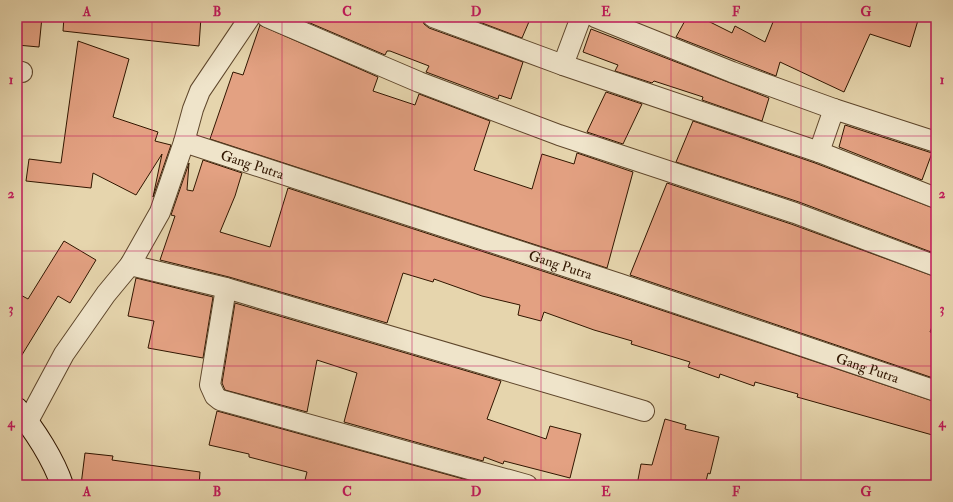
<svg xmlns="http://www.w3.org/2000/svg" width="953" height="502" viewBox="0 0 953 502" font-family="'IM FELL Double Pica',serif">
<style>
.building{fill:#e3a182;stroke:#311600}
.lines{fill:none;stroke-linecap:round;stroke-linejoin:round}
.street-casing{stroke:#5e462b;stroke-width:22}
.secondary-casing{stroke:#311600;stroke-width:24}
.street{stroke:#efe4ca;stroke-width:20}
.secondary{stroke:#efe4ca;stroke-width:22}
.grid{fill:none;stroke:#c2185b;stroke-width:1;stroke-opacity:0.55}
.labels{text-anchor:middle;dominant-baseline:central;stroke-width:4;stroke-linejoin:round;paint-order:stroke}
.street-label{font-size:14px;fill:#311600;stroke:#efe4ca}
.neatline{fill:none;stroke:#c2185b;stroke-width:1.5}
.grid-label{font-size:13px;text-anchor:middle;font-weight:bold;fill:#c2185b}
</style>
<rect width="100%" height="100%" fill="#e6d5ad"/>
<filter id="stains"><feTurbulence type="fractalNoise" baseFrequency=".005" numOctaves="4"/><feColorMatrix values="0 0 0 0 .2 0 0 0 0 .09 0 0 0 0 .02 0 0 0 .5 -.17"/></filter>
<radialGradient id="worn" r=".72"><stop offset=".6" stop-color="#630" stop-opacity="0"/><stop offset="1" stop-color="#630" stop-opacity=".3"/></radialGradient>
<g class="building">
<polygon points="17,17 42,17 39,47 17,45"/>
<polygon points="64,17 201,17 199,46 63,31"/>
<polygon points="296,17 422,17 424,24 429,28 523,62 511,99 499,95 498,99 426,72 429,66 390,51 387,51 385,55"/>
<polygon points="466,17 531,17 522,38"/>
<polygon points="687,17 700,17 732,33 735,26 765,42 775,17 919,17 910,47 870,34 844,92 780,62 776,76 676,37"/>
<polygon points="260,25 378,77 373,91 415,105 419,94 490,121 474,170 532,189 542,154 574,164 577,153 633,172 607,268 210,139 233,72 243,75"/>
<polygon points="591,29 769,98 762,121 702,100 703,97 654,81 652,83 615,71 618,65 583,52"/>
<polygon points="78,41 129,59 113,117 158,132 155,141 171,145 153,197 162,154 136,195 93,173 91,188 26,181 29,159 61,163"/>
<polygon points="606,92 642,104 623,144 587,132"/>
<polygon points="693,121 815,163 936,209 936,241 931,252 799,202 676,162"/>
<polygon points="845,125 932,153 922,180 839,147"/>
<polygon points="203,160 242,173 235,196 220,232 270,247 288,188 616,295 936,402 936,436 797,397 798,394 755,382 754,386 720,374 719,378 688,367 690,362 631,344 632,341 594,330 544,312 541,321 518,315 520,305 482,296 434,279 433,282 403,273 387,323 229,277 160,260 175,216 171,215 189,163 187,190 193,191"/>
<polygon points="667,183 791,224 936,277 936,316 930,332 936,334 936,379 630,275"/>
<polygon points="64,241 96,260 70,303 58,296 17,363 17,293 28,299"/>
<polygon points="136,278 213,297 203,358 148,348 154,321 128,316"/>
<polygon points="235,303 501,381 487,419 546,439 550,426 581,434 570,478 504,461 503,464 484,457 483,461 344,422 357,373 317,360 307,412 225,390 222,383"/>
<polygon points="217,411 478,483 478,485 326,485 305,480 307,472 249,457 249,454 209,445"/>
<polygon points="665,419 686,425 685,429 719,437 710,474 708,473 705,485 637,485 641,464 652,465"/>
<polygon points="85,453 113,456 112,460 200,472 199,485 81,485"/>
</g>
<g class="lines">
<g class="street-casing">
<g id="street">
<polyline points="267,17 419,82 559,135 795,213 936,266"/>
<polyline points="433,17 563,65 819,152 936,198"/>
<polyline points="595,17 732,72 834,109"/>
<polyline points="563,65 581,17"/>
<polyline points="17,71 22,72"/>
<path id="s1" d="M184,142L620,284L936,391"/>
<polyline points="819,152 834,109 936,142"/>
<polyline points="130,265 226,288 644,411"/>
<polyline points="226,288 210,385 215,396 220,400 527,485"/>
<polyline points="28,421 64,354 106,294 130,265 160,212 184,142 193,109 200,91 250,17"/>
</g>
</g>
<g class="secondary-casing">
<path id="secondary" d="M17,409C34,429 54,460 62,485"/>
</g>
<use href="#street" class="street"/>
<use href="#secondary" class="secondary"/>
</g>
<path class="grid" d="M152,17V485M282,17V485M412,17V485M541,17V485M671,17V485M801,17V485M17,136H936M17,251H936M17,366H936"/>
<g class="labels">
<g class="street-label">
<text stroke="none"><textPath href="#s1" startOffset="72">Gang Putra</textPath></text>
<text stroke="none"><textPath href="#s1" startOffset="396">Gang Putra</textPath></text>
<text stroke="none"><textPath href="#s1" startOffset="720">Gang Putra</textPath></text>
</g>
</g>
<rect width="953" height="502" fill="none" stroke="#e6d5ad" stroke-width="44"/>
<rect x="22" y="22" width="909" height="458" class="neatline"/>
<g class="grid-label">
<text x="87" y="16">A</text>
<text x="217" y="16">B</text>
<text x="347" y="16">C</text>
<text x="476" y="16">D</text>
<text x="606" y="16">E</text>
<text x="736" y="16">F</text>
<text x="866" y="16">G</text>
<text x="11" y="84">1</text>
<text x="942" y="84">1</text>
<text x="11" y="198">2</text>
<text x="942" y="198">2</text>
<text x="11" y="313">3</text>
<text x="942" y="313">3</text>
<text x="11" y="427">4</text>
<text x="942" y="427">4</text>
<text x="87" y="496">A</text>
<text x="217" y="496">B</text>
<text x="347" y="496">C</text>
<text x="476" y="496">D</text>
<text x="606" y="496">E</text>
<text x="736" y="496">F</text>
<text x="866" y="496">G</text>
</g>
<rect width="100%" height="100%" filter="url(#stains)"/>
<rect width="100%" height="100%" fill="url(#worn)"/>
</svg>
